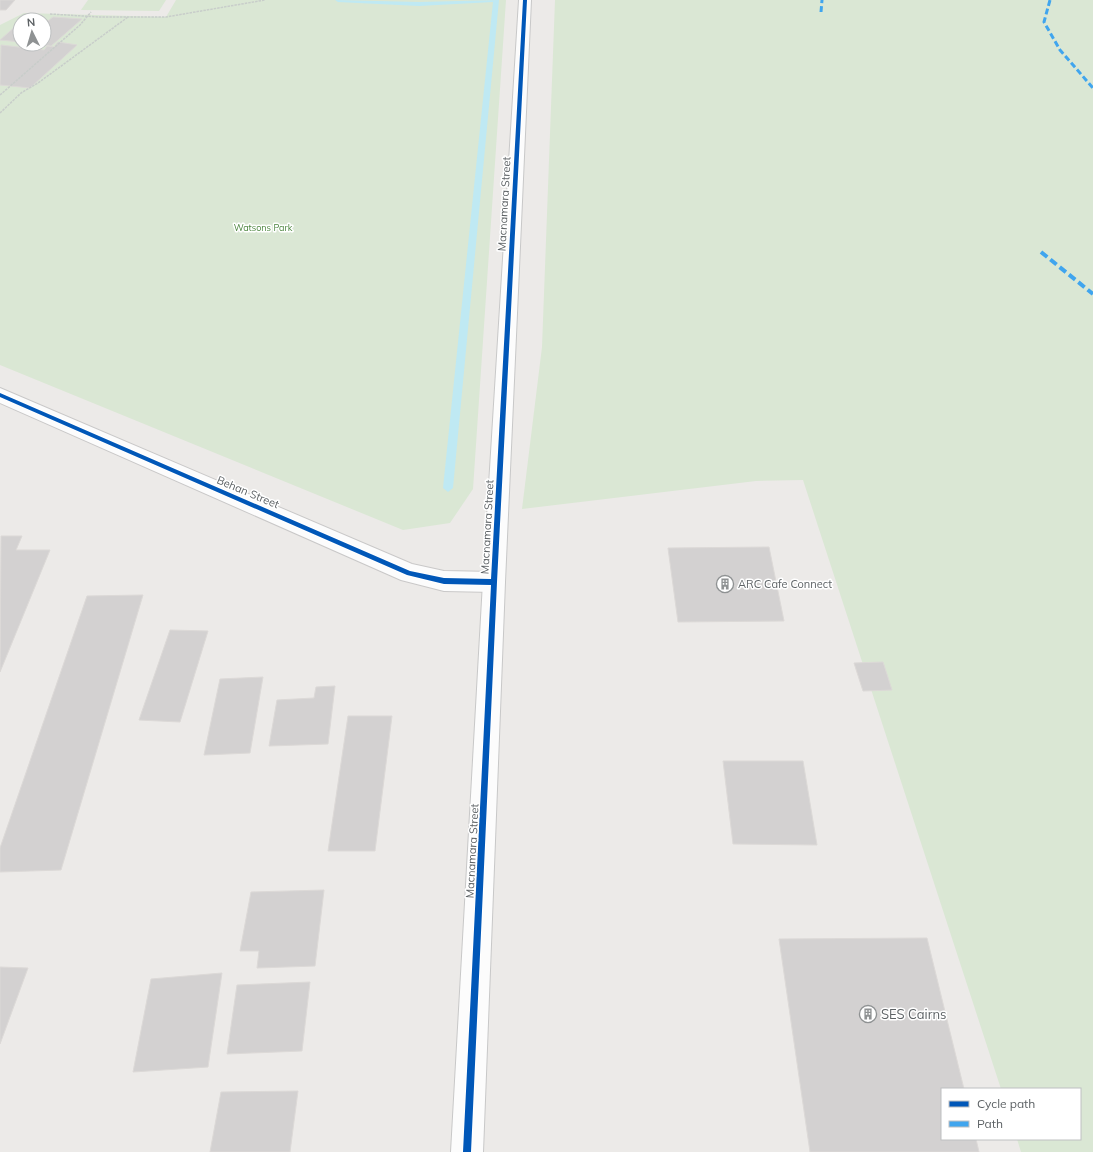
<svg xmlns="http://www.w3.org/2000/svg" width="1093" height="1152" viewBox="0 0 1093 1152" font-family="Mulish,sans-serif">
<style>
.green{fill:#dae7d4;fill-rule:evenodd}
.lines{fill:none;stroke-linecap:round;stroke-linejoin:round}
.stream{fill:#bfe9f3;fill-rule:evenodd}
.building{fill:#d3d1d1;stroke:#dcd9d7}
.street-casing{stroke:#c9c8c8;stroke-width:2}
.secondary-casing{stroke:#c8c8c8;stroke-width:2}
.path{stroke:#c8cdca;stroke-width:1.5;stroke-dasharray:2.5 1;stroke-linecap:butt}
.street{fill:#fcfcfc;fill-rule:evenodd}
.secondary{fill:#fcfcfc;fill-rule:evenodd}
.quiet-far1{stroke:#40a5ee;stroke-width:3;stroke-dasharray:6 3;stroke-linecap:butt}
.quiet{stroke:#40a5ee;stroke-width:4;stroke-dasharray:8 4;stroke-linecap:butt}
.cycleway-casing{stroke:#fff;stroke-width:2}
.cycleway{fill:#0057b8;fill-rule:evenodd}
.labels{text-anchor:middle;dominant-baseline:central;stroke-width:3;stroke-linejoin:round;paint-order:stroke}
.far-park-label{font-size:9px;fill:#4a843d;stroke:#fff}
.street-label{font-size:11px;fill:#5d6265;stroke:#fff}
.poi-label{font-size:11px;fill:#5d6265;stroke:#fff;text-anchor:start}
.near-poi-label{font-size:13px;fill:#5d6265;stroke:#fff;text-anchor:start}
</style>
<rect width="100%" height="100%" fill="#eceae8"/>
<g class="green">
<polygon points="88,0 166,0 159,11 81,10"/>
<path d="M176,0H506L473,489L450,523L403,530L0,365V25L24,13L166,17ZM20,20H44V44H20Z"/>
<polygon points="555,0 1093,0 1093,1152 1021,1152 1017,1139 1080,1139 1080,1089 1001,1089 803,480 756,481 522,509 542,347"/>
</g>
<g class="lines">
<polygon class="stream" points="335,0 419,2 499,0 453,488 448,492 443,488 493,2 419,6 338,2"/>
</g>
<g class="building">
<polygon points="0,0 15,0 6,10 0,10"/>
<polygon points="53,17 82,19 51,46 37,44 44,44 44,24"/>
<polygon points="17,25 20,25 20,42 0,40"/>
<polygon points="58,42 77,45 30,88 0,85 1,45 44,50 47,46 54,47"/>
<polygon points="1,536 22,536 16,550 50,550 0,672"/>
<polygon points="769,547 784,621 678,622 668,548"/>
<polygon points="143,595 61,870 0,872 0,848 87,596"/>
<polygon points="170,630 208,631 180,722 139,720"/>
<polygon points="883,662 892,690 863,691 854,663"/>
<polygon points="263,677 250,753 204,755 220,679"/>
<polygon points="335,686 328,744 269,746 277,700 314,698 316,687"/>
<polygon points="348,716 392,716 375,851 328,851"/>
<polygon points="723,761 803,761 817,845 733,844"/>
<polygon points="324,890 315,966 257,968 259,951 240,951 251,892"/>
<polygon points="927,938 964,1089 942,1089 942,1139 976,1139 979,1152 810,1152 779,939"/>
<polygon points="0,967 28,968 0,1044"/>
<polygon points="222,973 208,1067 133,1072 151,979"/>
<polygon points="310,982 302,1051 227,1054 237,985"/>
<polygon points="298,1091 290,1152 210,1152 221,1092"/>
</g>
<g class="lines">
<g class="street-casing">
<polygon id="street" points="0,388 412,564 444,571 494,572 502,575 505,582 502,589 494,592 444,591 401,580 0,403"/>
</g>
<g class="secondary-casing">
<polygon id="secondary" points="519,0 531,0 505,582 483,1152 451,1152 483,582"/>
</g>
<g class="path">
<polyline points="50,14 99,17 166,17 265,0"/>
<polyline points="0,95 80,25 91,12"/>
<polyline points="0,113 21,93 38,83 128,17"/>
</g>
<use href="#street" class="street"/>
<use href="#secondary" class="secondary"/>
<g class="quiet-far1">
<polyline points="1050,0 1044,22 1060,50 1093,88"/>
<polyline points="821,12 822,0"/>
</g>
<polyline class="quiet" points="1041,252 1093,294"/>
<g class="cycleway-casing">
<polygon id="cycleway" points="523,0 527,0 497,582 471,1152 463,1152 491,585 444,584 407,575 0,397 0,393 410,571 444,578 491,579"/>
</g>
<use href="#cycleway" class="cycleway"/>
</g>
<defs>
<g id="building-ring" transform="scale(0.9)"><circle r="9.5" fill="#fff" stroke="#8f9293" stroke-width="1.5"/><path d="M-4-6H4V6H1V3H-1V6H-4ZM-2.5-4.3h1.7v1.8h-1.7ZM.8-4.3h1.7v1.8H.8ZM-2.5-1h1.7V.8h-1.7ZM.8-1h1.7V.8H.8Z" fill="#8f9293"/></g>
</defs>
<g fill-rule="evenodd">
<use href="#building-ring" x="725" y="584"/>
<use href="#building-ring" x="868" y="1014"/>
</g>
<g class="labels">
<g class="far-park-label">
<text x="263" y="227">Watsons Park</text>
</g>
<g class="street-label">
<text transform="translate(504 204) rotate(-87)">Macnamara Street</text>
<text transform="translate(248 492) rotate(23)">Behan Street</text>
<text transform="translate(487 527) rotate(-87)">Macnamara Street</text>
<text transform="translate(472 851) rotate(-87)">Macnamara Street</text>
</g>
<g class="poi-label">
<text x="738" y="584">ARC Cafe Connect</text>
</g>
<g class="near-poi-label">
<text x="881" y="1014">SES Cairns</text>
</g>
</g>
<rect x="941" y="1088" width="140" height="52" fill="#ffffff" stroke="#bec0c1"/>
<rect x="949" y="1101" width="20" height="6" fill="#0057b8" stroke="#bec0c1"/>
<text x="977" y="1108" font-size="12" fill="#5d6265">Cycle path</text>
<rect x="949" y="1121" width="20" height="6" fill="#40a5ee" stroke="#bec0c1"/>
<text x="977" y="1128" font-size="12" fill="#5d6265">Path</text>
<g transform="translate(32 32) rotate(355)"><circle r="19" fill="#ffffff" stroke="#bec0c1"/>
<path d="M0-3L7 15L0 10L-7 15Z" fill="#8f9293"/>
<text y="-6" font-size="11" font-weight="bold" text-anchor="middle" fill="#5d6265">N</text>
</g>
</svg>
